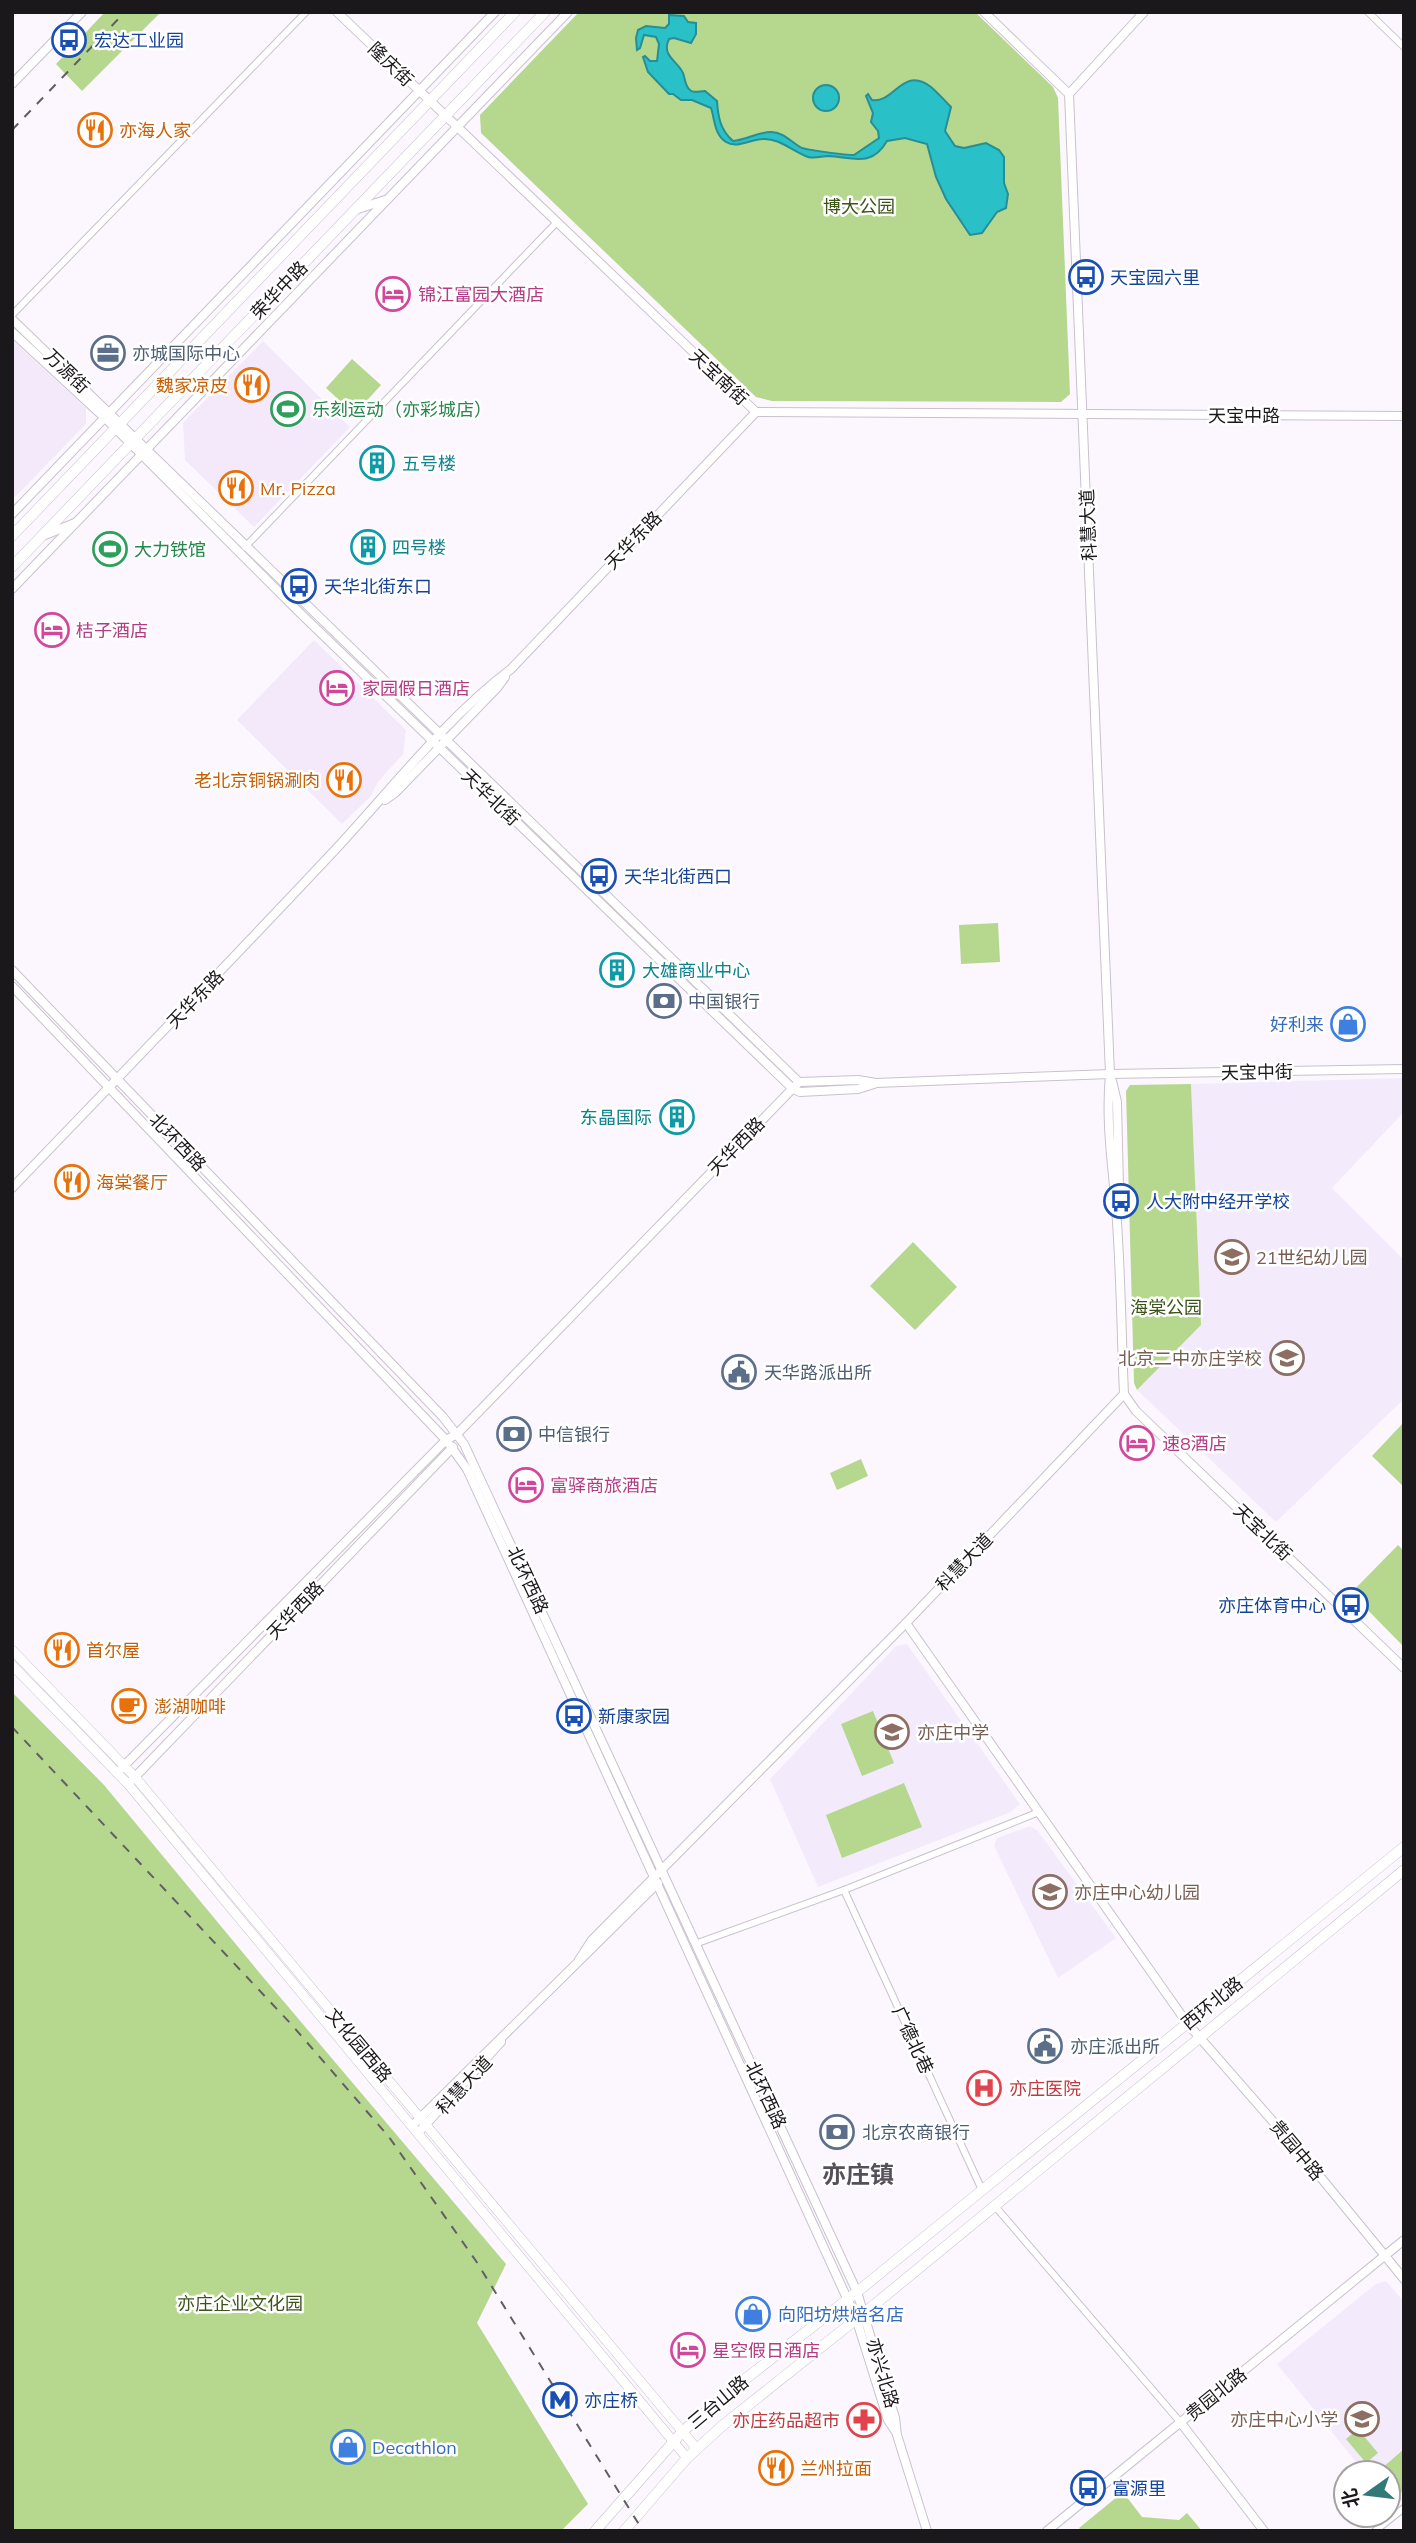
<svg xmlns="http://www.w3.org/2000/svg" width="1416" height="2543" viewBox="0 0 1416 2543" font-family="Mulish,'Noto Sans SC',sans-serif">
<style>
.built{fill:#f4e8fb}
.education{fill:#f3ebfc}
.green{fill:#b6d78e}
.water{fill:#2ac0c7;stroke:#268e94;stroke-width:2}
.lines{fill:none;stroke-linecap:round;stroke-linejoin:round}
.minor-casing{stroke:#c9c1ce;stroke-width:8}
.tertiary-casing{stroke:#c9c1ce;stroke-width:10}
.secondary-casing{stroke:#c9c1ce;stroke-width:10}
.primary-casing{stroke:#c9c1ce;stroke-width:11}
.minor{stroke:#fff;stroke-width:6}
.tertiary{stroke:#fff;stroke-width:8}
.secondary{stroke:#fff;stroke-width:9}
.primary{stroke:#fff;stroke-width:10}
.rail{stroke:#625f64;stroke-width:2;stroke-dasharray:9 9;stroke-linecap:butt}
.labels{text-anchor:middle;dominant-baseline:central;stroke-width:5;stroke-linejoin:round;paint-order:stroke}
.transit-label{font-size:18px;fill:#164399;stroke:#fff;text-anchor:start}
.street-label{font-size:18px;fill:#1b181c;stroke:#fff}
.food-label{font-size:18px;fill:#c56008;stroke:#fff;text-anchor:start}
.park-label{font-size:18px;fill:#3c541a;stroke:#fff}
.hotel-label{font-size:18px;fill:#b23c85;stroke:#fff;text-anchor:start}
.service-label{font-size:18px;fill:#4e5e75;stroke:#fff;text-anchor:start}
.leisure-label{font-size:18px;fill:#27864d;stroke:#fff;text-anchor:start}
.culture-label{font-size:18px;fill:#0d838f;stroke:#fff;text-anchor:start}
.shop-label{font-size:18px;fill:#366cbe;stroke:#fff;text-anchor:start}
.education-label{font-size:18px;fill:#785e54;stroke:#fff;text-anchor:start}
.health-label{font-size:18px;fill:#be3a42;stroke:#fff;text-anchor:start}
.district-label{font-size:24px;font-weight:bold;fill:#57505b;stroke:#fff}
</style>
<rect width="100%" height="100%" fill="#fcf7ff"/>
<g class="built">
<polygon points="12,340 86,408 86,424 12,500"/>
<polygon points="263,341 350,427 254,527 185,460 183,423"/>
<polygon points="314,640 406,730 403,754 378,782 370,797 342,824 237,720"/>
</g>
<g class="education">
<polygon points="1404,1078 1404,1112 1332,1188 1404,1260 1404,1399 1276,1522 1137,1390 1201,1325 1191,1084"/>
<polygon points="907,1644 1020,1804 1011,1812 818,1887 770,1779 896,1646"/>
<polygon points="1030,1826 1038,1831 1116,1938 1058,1978 994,1846 997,1838"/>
<polygon points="1386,2281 1404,2302 1404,2499 1393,2508 1388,2501 1388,2473 1365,2473 1277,2364 1376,2284"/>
</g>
<g class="green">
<polygon points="105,12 161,12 82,91 56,64"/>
<polygon points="579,12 975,12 1053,87 1058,98 1070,394 1061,402 772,401 756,397 481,133 480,115"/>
<polygon points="352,359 381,385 358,410 351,411 326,388"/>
<polygon points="998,923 1000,962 961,964 959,925"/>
<polygon points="1191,1084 1201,1325 1137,1390 1134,1383 1126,1091 1130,1085"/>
<polygon points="913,1242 957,1287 915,1330 870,1286"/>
<polygon points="1404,1422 1404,1487 1372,1456"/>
<polygon points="861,1459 868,1476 837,1490 830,1473"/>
<polygon points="1398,1545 1404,1551 1404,1647 1351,1593"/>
<polygon points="12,1692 104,1785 263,1977 506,2264 477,2323 588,2504 561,2531 12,2531"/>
<polygon points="873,1711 894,1763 862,1776 841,1724"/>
<polygon points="904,1783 922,1827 842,1858 826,1815"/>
<polygon points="1358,2429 1378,2453 1366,2463 1346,2439"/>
<polygon points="1404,2449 1404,2491 1396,2493 1388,2490 1388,2473 1381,2473 1381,2469"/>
<polygon points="1123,2492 1142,2517 1179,2520 1187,2513 1202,2531 1082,2531 1079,2528"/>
</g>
<g class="water">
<path d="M669,15L684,16L688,22L696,23V34L691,43L674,38L669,39C661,56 677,60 683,73C685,78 685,85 689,89C693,94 699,91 705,91L717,101C718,116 720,130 733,141C746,140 758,132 771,132C783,132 790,141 800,147C804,150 847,155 854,155L879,138L878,131L871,122L873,113L866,96L868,94L872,100C894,104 903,65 931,87C938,93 944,100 951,107L945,131L955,146L964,148L986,143L999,150L1004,157V183L1008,194L1006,208L997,212L982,233L970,235L946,199L936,177L927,144L905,138L887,141C872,167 854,158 829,156C822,156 815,159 808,157C793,152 780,138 763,139C751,139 737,149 726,142C714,134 715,120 711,108L692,100H681L673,94H669L648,72L643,57L645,56L650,61H657L659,44L656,37L644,35L640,48L637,50L636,38L638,30L646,26L665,28L669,24Z"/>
<circle cx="826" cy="98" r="13"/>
</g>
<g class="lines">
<g class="minor-casing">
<g id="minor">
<polyline points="1368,12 1404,47"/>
<polyline points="12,315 306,12"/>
<polyline points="245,547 557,222"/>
<polyline points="844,1890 982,2190"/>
<polyline points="695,1944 844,1890 1039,1812"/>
<polyline points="994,2205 1181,2423"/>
<polyline points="1375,2531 1404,2508"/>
</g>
</g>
<g class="tertiary-casing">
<g id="tertiary">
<polyline points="337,12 756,412 1404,416"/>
<polyline points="12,84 82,12"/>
<polyline points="1069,94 1144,12"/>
<polyline points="355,210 385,200"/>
<polyline points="12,319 799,1082"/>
<polyline points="12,332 105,418 299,612 793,1089 800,1092 858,1089 874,1084"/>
<polyline points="12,514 495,12"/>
<polyline points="45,535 75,523"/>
<polyline points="12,589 568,12"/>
<polyline points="385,800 395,793 497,688 505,677"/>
<polyline points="12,970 443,1417 464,1444 857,2292 895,2418 897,2435 927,2531"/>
<polyline points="12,986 446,1440 467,1469 856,2318 888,2420 896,2432"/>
<polyline points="1112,1081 1117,1102 1119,1187 1115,1195"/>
<path d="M12,1188C120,1076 228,964 334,851C391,790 444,720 511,669L756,412"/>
<polyline points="1124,1394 1136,1411 1404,1668"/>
<polyline points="906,1623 1187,2023 1304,2157 1404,2279"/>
<polyline points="117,1773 446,1440 457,1434 799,1082 858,1080 876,1083 1110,1074 1404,1069"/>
<polyline points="132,1780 453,1447"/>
<path d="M579,1960L592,1940L906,1623L1124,1394C1121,1328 1121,1262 1115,1196C1111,1155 1106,1116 1110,1074L1069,94L984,12"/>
<polyline points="412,2126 658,1883"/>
<polyline points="418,2133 501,2042"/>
<polyline points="1181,2423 1264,2531"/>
<polyline points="1047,2531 1404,2240"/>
</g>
</g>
<g class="secondary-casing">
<g id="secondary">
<polyline points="12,1650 135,1777 697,2449"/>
<polyline points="12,1665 128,1784 687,2458"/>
</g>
</g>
<g class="primary-casing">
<g id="primary">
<polyline points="12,536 515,12"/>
<polyline points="12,567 545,12"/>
<polyline points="595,2531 683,2431 744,2380 857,2292 1404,1847"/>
<polyline points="624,2531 687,2458 722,2426 874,2305 1404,1870"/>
</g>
</g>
<use href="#minor" class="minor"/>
<use href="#tertiary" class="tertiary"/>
<use href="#secondary" class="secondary"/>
<use href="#primary" class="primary"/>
<g class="rail">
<polyline points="12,130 125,12"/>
<polyline points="12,1727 291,2024 389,2137 476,2261 643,2531"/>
</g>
</g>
<defs>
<g id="bus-ring" transform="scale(1.75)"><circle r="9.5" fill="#fff" stroke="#1a4fb4" stroke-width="1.5"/><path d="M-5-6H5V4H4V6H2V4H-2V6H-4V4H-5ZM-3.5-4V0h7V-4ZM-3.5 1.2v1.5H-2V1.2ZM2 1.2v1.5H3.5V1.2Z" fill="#1a4fb4"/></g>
<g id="restaurant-ring" transform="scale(1.75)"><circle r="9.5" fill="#fff" stroke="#e8710a" stroke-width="1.5"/><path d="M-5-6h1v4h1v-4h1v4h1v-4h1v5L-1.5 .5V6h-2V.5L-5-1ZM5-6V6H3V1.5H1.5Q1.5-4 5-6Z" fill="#e8710a"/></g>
<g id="hotel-ring" transform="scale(1.75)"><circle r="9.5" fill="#fff" stroke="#d1479c" stroke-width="1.5"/><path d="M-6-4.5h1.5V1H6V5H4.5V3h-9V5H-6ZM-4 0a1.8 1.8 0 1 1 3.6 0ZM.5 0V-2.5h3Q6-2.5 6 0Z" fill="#d1479c"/></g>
<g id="office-ring" transform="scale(1.75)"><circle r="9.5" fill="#fff" stroke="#5c6f8a" stroke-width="1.5"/><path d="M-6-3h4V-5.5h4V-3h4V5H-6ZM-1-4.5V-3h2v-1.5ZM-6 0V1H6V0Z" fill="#5c6f8a"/></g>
<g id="stadium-ring" transform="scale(1.75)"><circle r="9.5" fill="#fff" stroke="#2e9e5b" stroke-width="1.5"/><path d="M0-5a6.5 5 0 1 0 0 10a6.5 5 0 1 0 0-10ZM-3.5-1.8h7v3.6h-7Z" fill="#2e9e5b"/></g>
<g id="building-ring" transform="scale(1.75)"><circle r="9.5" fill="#fff" stroke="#0f9aa8" stroke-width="1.5"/><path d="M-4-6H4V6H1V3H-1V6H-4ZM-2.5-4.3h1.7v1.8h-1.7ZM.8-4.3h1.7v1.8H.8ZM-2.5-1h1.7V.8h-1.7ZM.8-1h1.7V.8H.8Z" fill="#0f9aa8"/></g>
<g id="bank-ring" transform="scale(1.75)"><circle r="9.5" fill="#fff" stroke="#5c6f8a" stroke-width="1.5"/><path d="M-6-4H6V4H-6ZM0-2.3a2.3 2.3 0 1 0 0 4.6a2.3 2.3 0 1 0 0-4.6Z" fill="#5c6f8a"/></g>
<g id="shop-ring" transform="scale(1.75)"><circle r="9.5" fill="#fff" stroke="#3f7fe0" stroke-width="1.5"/><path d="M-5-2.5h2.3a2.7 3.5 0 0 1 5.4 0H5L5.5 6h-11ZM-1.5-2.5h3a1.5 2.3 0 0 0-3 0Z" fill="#3f7fe0"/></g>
<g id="school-ring" transform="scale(1.75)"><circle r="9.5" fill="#fff" stroke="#8d6e63" stroke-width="1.5"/><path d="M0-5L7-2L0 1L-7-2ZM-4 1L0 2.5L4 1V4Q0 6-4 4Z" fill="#8d6e63"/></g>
<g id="civic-ring" transform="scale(1.75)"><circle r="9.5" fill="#fff" stroke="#5c6f8a" stroke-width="1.5"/><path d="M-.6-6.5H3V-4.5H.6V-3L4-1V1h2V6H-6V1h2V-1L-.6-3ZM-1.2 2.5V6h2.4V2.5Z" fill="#5c6f8a"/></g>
<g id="cafe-ring" transform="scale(1.75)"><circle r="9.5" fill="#fff" stroke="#e8710a" stroke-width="1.5"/><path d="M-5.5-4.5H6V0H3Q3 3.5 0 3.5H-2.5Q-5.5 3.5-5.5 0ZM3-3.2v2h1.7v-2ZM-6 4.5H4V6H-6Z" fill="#e8710a"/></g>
<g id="hospital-ring" transform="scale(1.75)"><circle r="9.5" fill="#fff" stroke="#e0444e" stroke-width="1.5"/><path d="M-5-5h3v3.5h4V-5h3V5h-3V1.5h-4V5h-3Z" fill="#e0444e"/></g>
<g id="metro-ring" transform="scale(1.75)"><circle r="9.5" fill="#fff" stroke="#1a4fb4" stroke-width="1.5"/><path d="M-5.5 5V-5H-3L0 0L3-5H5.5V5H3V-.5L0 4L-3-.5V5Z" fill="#1a4fb4"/></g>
<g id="pharmacy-ring" transform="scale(1.75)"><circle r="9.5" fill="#fff" stroke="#e0444e" stroke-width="1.5"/><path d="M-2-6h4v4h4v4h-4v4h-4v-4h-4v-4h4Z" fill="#e0444e"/></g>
</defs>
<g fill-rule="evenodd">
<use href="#bus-ring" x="69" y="40"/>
<use href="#restaurant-ring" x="95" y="130"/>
<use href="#bus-ring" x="1086" y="277"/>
<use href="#hotel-ring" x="393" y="294"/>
<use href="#office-ring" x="108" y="353"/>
<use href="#restaurant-ring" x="252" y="385"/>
<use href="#stadium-ring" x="288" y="409"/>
<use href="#building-ring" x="377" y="463"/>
<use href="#restaurant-ring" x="236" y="488"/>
<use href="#building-ring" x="368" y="547"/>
<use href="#stadium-ring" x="110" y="549"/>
<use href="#bus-ring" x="299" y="586"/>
<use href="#hotel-ring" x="52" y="630"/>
<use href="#hotel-ring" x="337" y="688"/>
<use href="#restaurant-ring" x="344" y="780"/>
<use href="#bus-ring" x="599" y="876"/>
<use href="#building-ring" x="617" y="970"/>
<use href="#bank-ring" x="664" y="1001"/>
<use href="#shop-ring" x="1348" y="1024"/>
<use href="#building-ring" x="677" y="1117"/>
<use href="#restaurant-ring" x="72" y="1182"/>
<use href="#bus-ring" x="1121" y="1201"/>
<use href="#school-ring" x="1232" y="1257"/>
<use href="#school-ring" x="1287" y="1358"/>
<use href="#civic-ring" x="739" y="1372"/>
<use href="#bank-ring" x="514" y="1434"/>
<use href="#hotel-ring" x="1137" y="1443"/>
<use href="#hotel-ring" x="526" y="1485"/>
<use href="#bus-ring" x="1351" y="1605"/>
<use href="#restaurant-ring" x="62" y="1650"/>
<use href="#cafe-ring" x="129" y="1706"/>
<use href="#bus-ring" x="574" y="1716"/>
<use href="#school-ring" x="892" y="1732"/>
<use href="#school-ring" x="1050" y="1892"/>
<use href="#civic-ring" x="1045" y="2046"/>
<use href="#hospital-ring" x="984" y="2088"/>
<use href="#bank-ring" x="837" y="2132"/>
<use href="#shop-ring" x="753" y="2314"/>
<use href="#hotel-ring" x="688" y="2350"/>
<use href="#metro-ring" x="560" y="2400"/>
<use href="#school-ring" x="1362" y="2419"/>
<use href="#pharmacy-ring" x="864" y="2420"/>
<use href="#shop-ring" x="348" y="2447"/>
<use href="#restaurant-ring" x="776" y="2468"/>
<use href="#bus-ring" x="1088" y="2488"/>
</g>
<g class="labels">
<g class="transit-label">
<text x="94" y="40">宏达工业园</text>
<text x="1110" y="277">天宝园六里</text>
<text x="324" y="586">天华北街东口</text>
<text x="624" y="876">天华北街西口</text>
<text x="1146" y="1201">人大附中经开学校</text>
<text x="1326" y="1605" text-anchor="end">亦庄体育中心</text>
<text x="598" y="1716">新康家园</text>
<text x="584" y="2400">亦庄桥</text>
<text x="1112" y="2488">富源里</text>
</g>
<g class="street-label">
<text transform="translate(391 64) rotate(44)">隆庆街</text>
<text transform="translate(279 290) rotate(-46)">荣华中路</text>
<text transform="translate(67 371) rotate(44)">万源街</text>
<text transform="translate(719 377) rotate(43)">天宝南街</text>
<text x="1244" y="415">天宝中路</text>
<text transform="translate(1088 525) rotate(-92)">科慧大道</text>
<text transform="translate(633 540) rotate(-46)">天华东路</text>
<text transform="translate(491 797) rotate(44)">天华北街</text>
<text transform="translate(195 999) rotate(-46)">天华东路</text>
<text transform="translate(1257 1072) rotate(-1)">天宝中街</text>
<text transform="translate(178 1142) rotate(46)">北环西路</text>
<text transform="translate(736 1146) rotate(-46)">天华西路</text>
<text transform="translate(1263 1532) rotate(44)">天宝北街</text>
<text transform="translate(964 1562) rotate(-46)">科慧大道</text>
<text transform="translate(528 1580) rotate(65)">北环西路</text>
<text transform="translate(295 1610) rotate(-46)">天华西路</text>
<text transform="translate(1212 2003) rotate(-39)">西环北路</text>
<text transform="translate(913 2040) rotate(65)">广德北巷</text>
<text transform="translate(359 2045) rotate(50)">文化园西路</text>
<text transform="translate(464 2085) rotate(-47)">科慧大道</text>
<text transform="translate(766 2095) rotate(65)">北环西路</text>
<text transform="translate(1297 2150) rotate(50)">贵园中路</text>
<text transform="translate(883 2373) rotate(74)">亦兴北路</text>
<text transform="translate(1216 2394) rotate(-39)">贵园北路</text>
<text transform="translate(718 2402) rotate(-40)">三台山路</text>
</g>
<g class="food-label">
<text x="119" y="130">亦海人家</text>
<text x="228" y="385" text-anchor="end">魏家凉皮</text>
<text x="260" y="488">Mr. Pizza</text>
<text x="320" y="780" text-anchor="end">老北京铜锅涮肉</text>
<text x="96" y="1182">海棠餐厅</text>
<text x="86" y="1650">首尔屋</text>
<text x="154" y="1706">澎湖咖啡</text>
<text x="800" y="2468">兰州拉面</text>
</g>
<g class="park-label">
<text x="859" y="206">博大公园</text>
<text x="1166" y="1307">海棠公园</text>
<text x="240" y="2303">亦庄企业文化园</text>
</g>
<g class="hotel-label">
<text x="418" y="294">锦江富园大酒店</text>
<text x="76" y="630">桔子酒店</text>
<text x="362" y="688">家园假日酒店</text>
<text x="1162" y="1443">速8酒店</text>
<text x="550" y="1485">富驿商旅酒店</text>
<text x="712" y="2350">星空假日酒店</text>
</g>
<g class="service-label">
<text x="132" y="353">亦城国际中心</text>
<text x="688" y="1001">中国银行</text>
<text x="764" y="1372">天华路派出所</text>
<text x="538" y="1434">中信银行</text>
<text x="1070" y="2046">亦庄派出所</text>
<text x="862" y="2132">北京农商银行</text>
</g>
<g class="leisure-label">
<text x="312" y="409">乐刻运动（亦彩城店）</text>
<text x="134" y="549">大力铁馆</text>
</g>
<g class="culture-label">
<text x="402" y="463">五号楼</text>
<text x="392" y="547">四号楼</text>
<text x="642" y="970">大雄商业中心</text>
<text x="652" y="1117" text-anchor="end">东晶国际</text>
</g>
<g class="shop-label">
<text x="1324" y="1024" text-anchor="end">好利来</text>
<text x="778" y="2314">向阳坊烘焙名店</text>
<text x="372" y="2447">Decathlon</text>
</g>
<g class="education-label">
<text x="1256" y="1257">21世纪幼儿园</text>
<text x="1262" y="1358" text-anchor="end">北京二中亦庄学校</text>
<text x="917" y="1732">亦庄中学</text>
<text x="1074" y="1892">亦庄中心幼儿园</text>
<text x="1338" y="2419" text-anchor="end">亦庄中心小学</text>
</g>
<g class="health-label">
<text x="1009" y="2088">亦庄医院</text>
<text x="840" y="2420" text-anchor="end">亦庄药品超市</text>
</g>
<g class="district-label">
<text x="858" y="2174">亦庄镇</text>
</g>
</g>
<rect width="1416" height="2543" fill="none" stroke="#1b181c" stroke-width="28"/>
<g transform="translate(1367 2494) rotate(256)"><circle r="33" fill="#ffffff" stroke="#a4a3a4" stroke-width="2"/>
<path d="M0-5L12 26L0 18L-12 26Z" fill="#317a79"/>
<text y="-10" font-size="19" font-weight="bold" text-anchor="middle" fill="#1b181c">北</text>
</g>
</svg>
